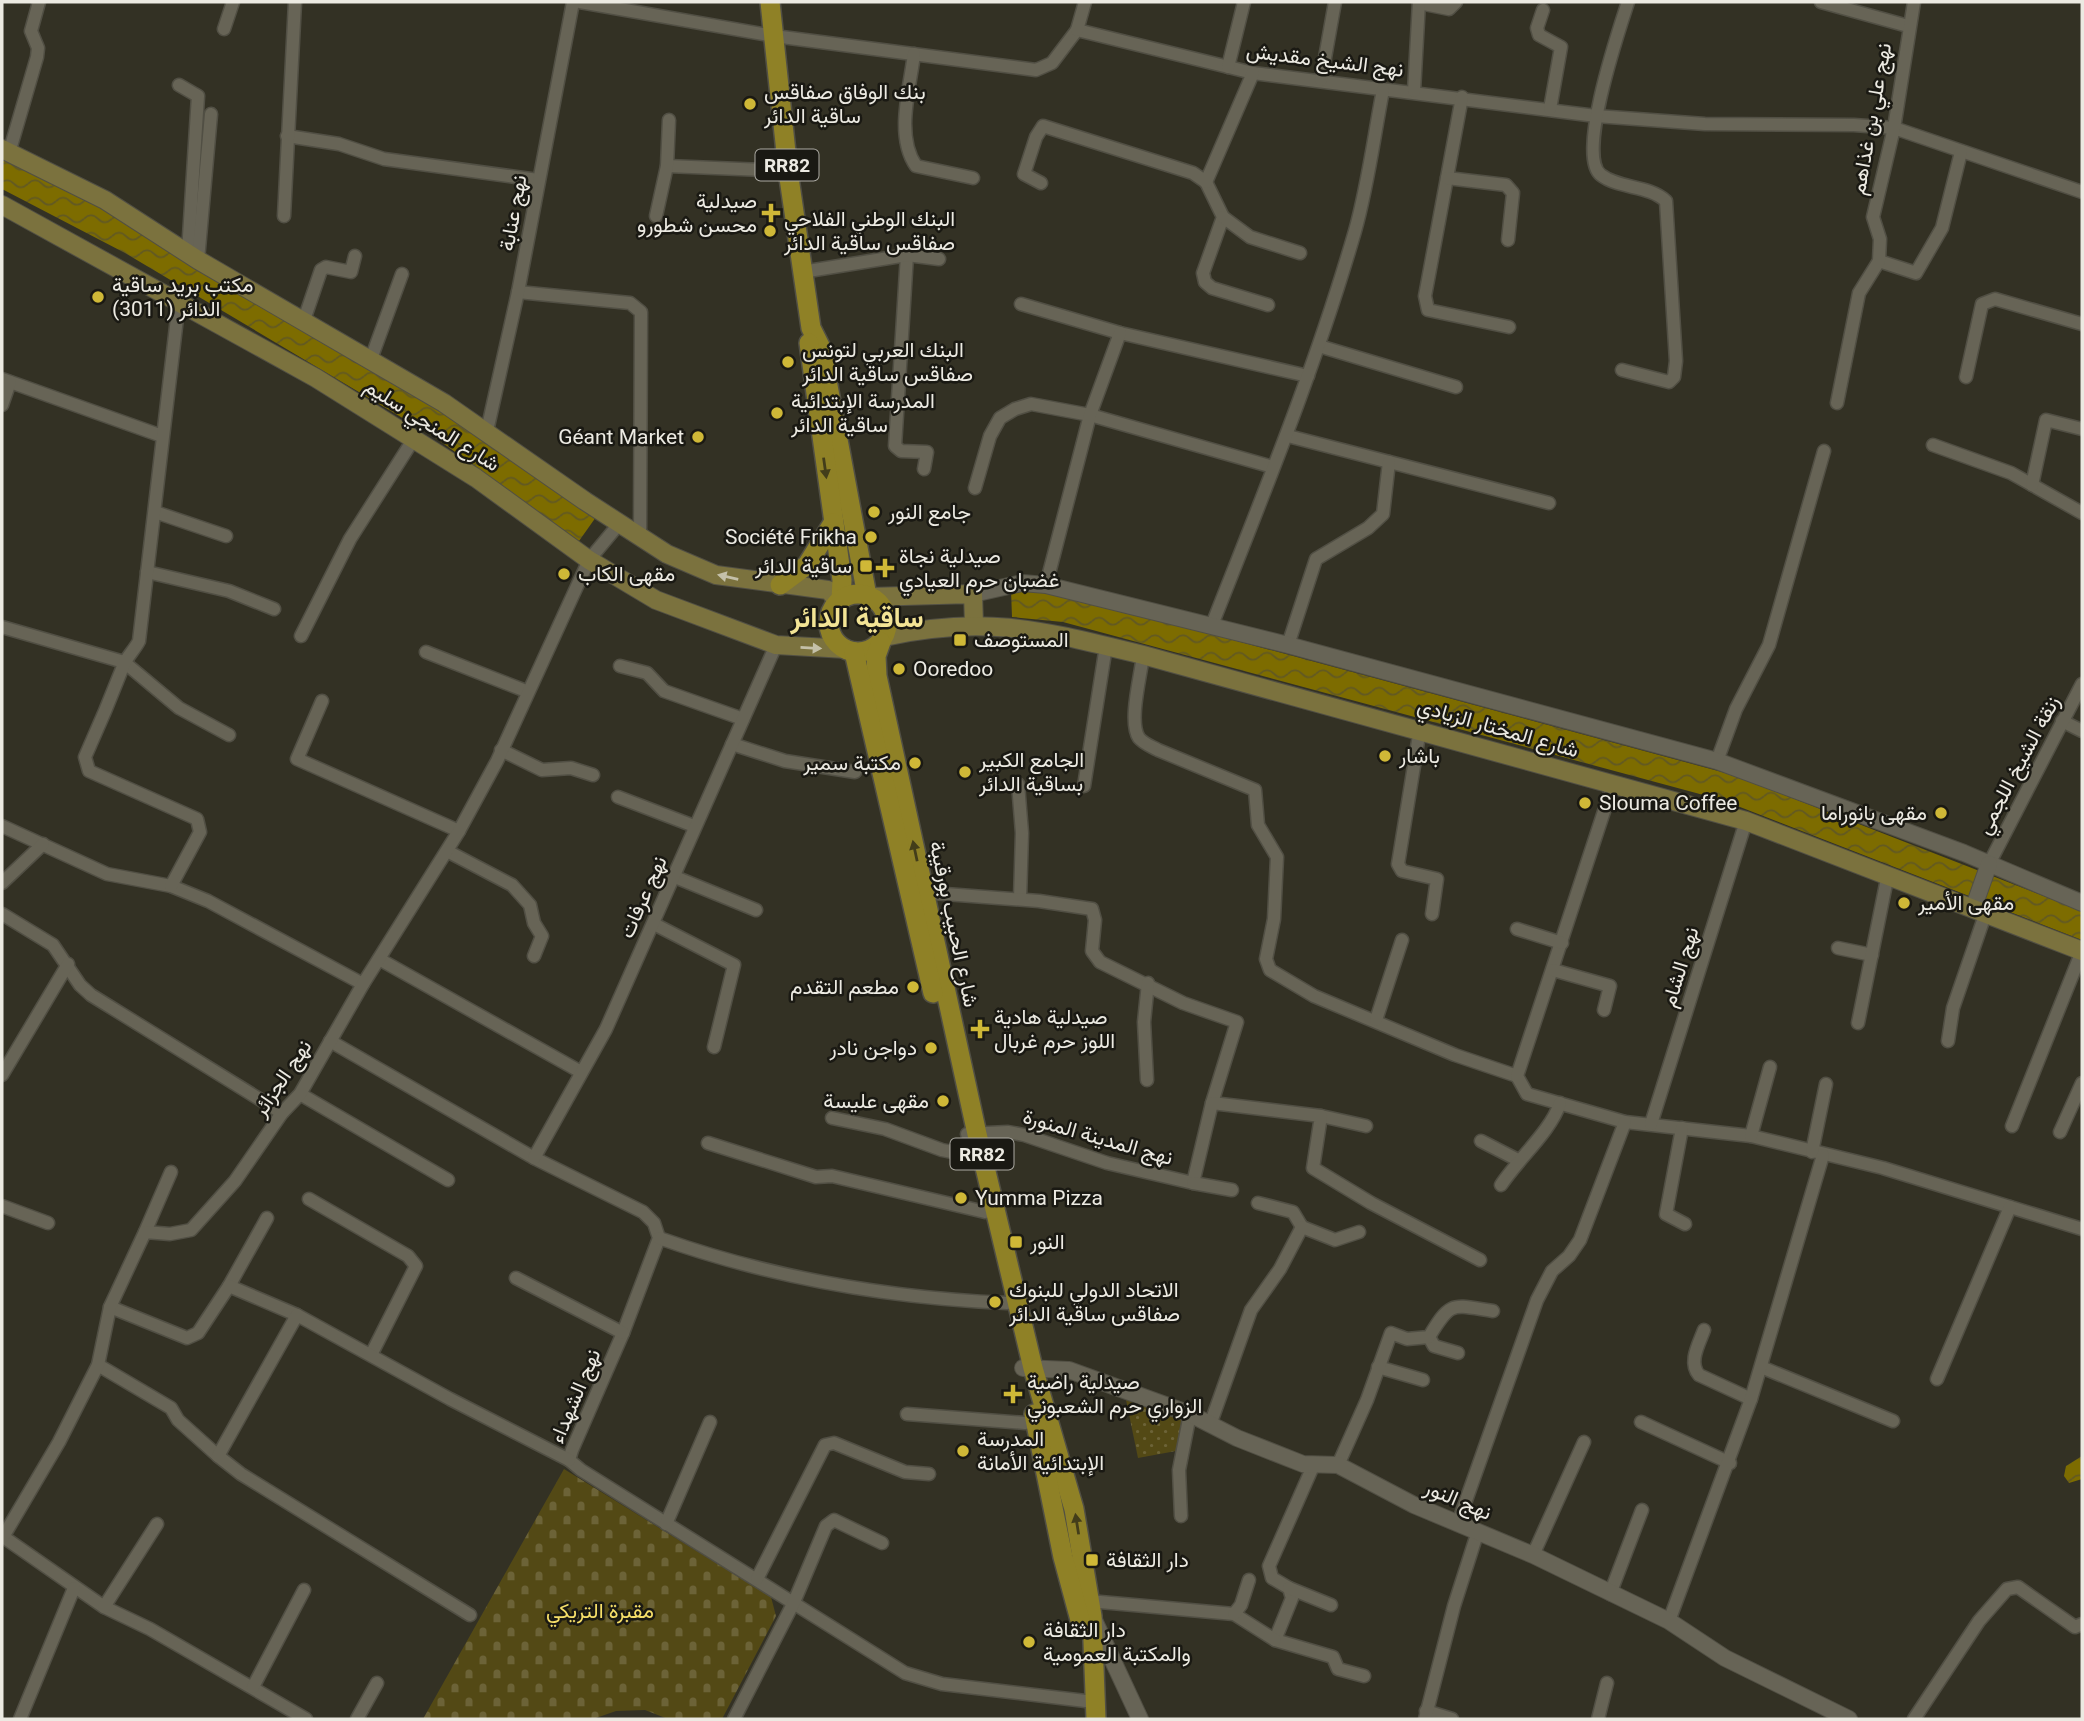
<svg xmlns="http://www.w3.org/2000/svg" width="2084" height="1721" viewBox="0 0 2084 1721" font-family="Roboto,Vazirmatn,sans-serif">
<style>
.grass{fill:url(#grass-dots)}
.cemetery{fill:url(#cemetery-stones)}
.water{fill:url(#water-waves)}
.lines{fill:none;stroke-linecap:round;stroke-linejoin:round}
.minor-casing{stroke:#514f44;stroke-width:15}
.tertiary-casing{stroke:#514f44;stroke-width:18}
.secondary-casing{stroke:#514f44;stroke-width:20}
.primary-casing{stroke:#514f44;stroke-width:22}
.minor{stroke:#676456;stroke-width:12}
.tertiary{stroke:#676456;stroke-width:16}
.secondary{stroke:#7b723e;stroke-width:18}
.primary{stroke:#8f8126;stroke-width:19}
.oneway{fill:#433d1a}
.oneway2{fill:#c4c0a9}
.poi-dot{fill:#cfb837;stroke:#1a1913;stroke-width:2.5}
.labels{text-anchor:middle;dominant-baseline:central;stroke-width:5;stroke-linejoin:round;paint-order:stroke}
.shield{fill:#1a1913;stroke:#adaba4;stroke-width:2}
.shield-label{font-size:19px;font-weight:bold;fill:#eceae2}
.street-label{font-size:21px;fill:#eceae2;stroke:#1a1913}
.poi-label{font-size:21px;fill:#eceae2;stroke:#1a1913;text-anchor:start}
.park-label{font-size:21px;fill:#f6df69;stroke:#1a1913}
.district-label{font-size:28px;font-weight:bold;fill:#f3e495;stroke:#1a1913}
</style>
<defs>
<pattern id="grass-dots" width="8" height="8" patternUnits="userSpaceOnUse" patternTransform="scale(1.75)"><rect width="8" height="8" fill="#534915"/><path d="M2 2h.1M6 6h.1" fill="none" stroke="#6c6337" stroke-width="1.8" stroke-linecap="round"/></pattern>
<pattern id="cemetery-stones" width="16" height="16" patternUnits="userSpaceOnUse" patternTransform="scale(1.75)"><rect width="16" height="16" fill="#534915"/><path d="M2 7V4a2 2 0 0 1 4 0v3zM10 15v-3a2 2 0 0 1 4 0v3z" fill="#6c6337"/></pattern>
<pattern id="water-waves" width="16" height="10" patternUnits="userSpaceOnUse" patternTransform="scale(1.75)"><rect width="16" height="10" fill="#7d6c00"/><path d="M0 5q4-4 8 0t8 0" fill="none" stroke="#625922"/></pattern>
</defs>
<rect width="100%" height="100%" fill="#333124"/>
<polygon class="grass" points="1125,1395 1183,1418 1176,1451 1138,1458"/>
<polygon class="cemetery" points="564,1469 771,1597 776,1616 722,1719 668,1719 645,1710 616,1711 593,1719 423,1719"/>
<g class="water">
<polygon points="2,159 94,203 447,411 596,517 579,541 433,436 125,253 2,189"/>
<polygon points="1011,590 1067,595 1733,775 2082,911 2082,940 1722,800 1063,622 1012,617"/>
<polygon points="2082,1456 2082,1479 2069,1483 2064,1476 2066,1466"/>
</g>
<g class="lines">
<g class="minor-casing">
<g id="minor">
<polyline points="580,2 774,36 1036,70 1052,63 1077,30 1253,73 1596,116 1705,124 1854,125 1894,128 2082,192"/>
<polyline points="1821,2 1908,26"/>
<polyline points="1419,3 1449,9 1456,2"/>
<polyline points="1543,10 1537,28 1539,35 1561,47 1550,109"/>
<polyline points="224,29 233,2"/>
<polyline points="1077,30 1085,2"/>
<path d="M914,54C910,88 895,136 916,166L973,178"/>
<polyline points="1228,67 1244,2"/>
<polyline points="1321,80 1335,2"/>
<polyline points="179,85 198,96 188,252"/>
<polyline points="1414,91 1419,2"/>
<polyline points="1462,97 1425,296 1428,310 1509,327"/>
<polyline points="287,136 339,144 384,159 538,180"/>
<polyline points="9,153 37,57 38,48 31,31 39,2"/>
<polyline points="667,166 788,171"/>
<polyline points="1447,178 1506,185 1513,193 1508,240"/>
<polyline points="1206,182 1223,217 1203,273 1205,282 1212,288 1268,305"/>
<polyline points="1041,183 1024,174 1036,137 1043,126 1193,173 1206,182 1253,73"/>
<polyline points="284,216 295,2"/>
<polyline points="656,216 667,166 669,120"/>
<polyline points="1223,217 1250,237 1300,253"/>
<polyline points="907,255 895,446 901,451 927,452 924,469"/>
<polyline points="198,260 211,114"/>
<polyline points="1879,261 1916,273 1942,228 1961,152"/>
<polyline points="802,272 907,255 939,259"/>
<polyline points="518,292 630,303 641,312 640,538"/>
<polyline points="1021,304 1120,333 1308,376"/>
<polyline points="304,320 321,270 326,267 351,272 355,256"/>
<polyline points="1319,346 1456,387"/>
<polyline points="371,359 402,274"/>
<path d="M1622,370L1669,382L1674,377L1676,361L1666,201C1649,185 1619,189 1601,175C1576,156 1619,30 1628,2"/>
<polyline points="1966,377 1982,304 1995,299 2082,324"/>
<polyline points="2,379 162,436"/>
<polyline points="1837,403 1859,293 1879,261 1880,239 1873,217 1894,128 1914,2"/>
<polyline points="2,405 10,382"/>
<polyline points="487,431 518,292 573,2"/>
<polyline points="1288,436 1549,503"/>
<polyline points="1933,445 2011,473 2082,513"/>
<polyline points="2032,485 2046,420 2082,429"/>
<polyline points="975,488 990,436 1000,418 1015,409 1031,404 1090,415 1273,467"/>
<polyline points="155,512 226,536"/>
<polyline points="147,572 229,591 274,609"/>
<polyline points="1046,585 1090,415 1120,333"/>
<path d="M1212,625C1263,495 1316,366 1355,231C1368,185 1374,136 1383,90"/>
<polyline points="2,627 124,662 179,708 229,735"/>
<polyline points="301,636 350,539 413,440"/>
<polyline points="1288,645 1316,559 1368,528 1383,514 1389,462"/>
<polyline points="426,652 526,691"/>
<path d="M1143,655C1141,675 1128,722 1139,738C1144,744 1151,746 1158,750L1255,790L1258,825L1277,857L1274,919L1266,959L1270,970L1314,996L1455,1055L1517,1076"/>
<polyline points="620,666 647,673 664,691 743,719"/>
<polyline points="322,701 297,759 459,831"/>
<polyline points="2062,721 2082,731"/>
<polyline points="1420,729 1398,864 1402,871 1437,879 1432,914"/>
<polyline points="732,744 785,761 855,772"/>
<polyline points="501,750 542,770 571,768 593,775"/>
<polyline points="1717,761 1736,709 1769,645 1824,451"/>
<polyline points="1018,784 1022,833 1020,899"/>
<polyline points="1613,784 1517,1076 1527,1094 1625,1122 1751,1136 1883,1168 2082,1229"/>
<polyline points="1084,786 1106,646"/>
<polyline points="618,797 694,826"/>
<polyline points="2,826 107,874 171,886 208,901 363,984"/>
<polyline points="447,851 512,885 530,905 534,923 542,936 534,956"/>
<polyline points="1989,864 2082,684"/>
<polyline points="675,877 756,910"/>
<polyline points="2,883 43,844"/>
<path d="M171,886L200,832L197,819L89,771L85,757C99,726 112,695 124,664C127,657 135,649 139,641L179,301"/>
<polyline points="919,892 1039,901 1092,909 1095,920 1092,951 1100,962 1183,1003 1237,1022 1212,1103"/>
<polyline points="2,914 53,945 80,985 91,995 282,1113"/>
<polyline points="654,924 734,965 714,1047"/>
<polyline points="1517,929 1562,943"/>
<polyline points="1838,948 1872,955"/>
<polyline points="379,959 581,1072"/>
<polyline points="1553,970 1610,986 1604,1010"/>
<polyline points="1376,1020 1402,940"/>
<polyline points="1858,1023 1888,874"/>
<polyline points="330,1041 534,1158 643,1212 654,1223 659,1238 623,1333 572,1450 569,1460 581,1470 905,1673 942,1684 1094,1702"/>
<polyline points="1948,1041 1953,1008 1985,915"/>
<polyline points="2,1075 68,964"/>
<polyline points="1147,1080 1144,1022 1148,983"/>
<polyline points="300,1094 448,1180"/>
<polyline points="1321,1116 1366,1126"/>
<polyline points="832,1118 885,1129 942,1150 972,1156"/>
<polyline points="1651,1124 1746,821"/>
<polyline points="2012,1126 2082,951"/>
<polyline points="1682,1128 1666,1214 1685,1224"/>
<polyline points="2060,1132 2082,1083"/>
<polyline points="967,1134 1008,1132 1024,1135 1107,1163 1193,1183 1212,1103 1321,1116 1313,1168 1371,1203 1480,1260"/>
<polyline points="1751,1136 1770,1067"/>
<polyline points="1481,1141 1518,1160"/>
<polyline points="708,1143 816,1177 832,1176 985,1212"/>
<polyline points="1812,1152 1826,1084"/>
<polyline points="534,1158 606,1029 776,645"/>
<polyline points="1193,1183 1232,1190"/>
<path d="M1501,1185C1518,1159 1551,1131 1560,1103"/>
<polyline points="309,1199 408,1256 416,1266 371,1355"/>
<polyline points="1258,1203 1293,1212 1302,1227"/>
<polyline points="2,1206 48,1223"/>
<polyline points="145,1232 171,1172"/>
<path d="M659,1238C772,1278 887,1298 1007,1303"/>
<polyline points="516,1278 623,1333"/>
<polyline points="229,1286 267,1218"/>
<polyline points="110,1307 187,1338 198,1333 229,1286 297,1315"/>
<path d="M1704,1330C1699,1344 1688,1362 1699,1375L1751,1399"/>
<polyline points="1429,1337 1434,1346 1458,1353"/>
<polyline points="98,1365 171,1408 178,1420 218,1456"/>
<polyline points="1378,1367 1423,1380"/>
<polyline points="1761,1367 1893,1421"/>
<polyline points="1937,1379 2010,1207"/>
<polyline points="907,1414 1025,1423 1036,1420"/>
<polyline points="1641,1422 1730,1463"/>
<polyline points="1210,1425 1251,1310 1280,1269 1302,1227 1335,1240 1359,1232"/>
<polyline points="1314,1464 1269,1566 1272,1578 1289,1588 1292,1598 1275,1640 1333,1657 1338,1669 1364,1676"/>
<path d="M1338,1465L1367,1400L1391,1333L1407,1339L1429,1337C1451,1300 1452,1305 1493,1311"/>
<polyline points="1181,1516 1179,1470 1190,1414"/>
<polyline points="1458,1523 1537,1300 1552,1271 1569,1256 1580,1240 1625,1122"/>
<polyline points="666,1524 710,1422"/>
<polyline points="2,1536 104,1607 150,1629 306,1719"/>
<polyline points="3,1537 59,1442 98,1365 110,1307 145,1232 170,1234 191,1230 235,1181 282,1113 300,1094 363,984 459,831 497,761 589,560 619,524"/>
<polyline points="1533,1555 1584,1442"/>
<polyline points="757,1579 825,1445 834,1443 905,1472 929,1474"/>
<polyline points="1289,1588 1331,1605"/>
<polyline points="1610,1594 1642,1510"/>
<polyline points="1089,1601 1234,1614 1275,1640"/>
<polyline points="104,1607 157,1524"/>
<polyline points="1234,1614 1241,1605 1249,1580"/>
<polyline points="470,1615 241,1474 218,1456 297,1315 450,1399 569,1460"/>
<polyline points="1669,1621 1751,1399 1823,1155"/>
<polyline points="253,1687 304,1590"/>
<polyline points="1426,1711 1452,1719"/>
<polyline points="20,1719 74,1588"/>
<polyline points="357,1719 377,1683"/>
<polyline points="734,1719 794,1602 826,1526 834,1520 882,1543"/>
<polyline points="1425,1719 1454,1606 1478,1531"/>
<polyline points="1598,1719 1607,1683"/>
<polyline points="1914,1719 1979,1621 2007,1589 2018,1587 2075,1627 2082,1624"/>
</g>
</g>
<g class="tertiary-casing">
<g id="tertiary">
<polyline points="973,594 1022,583 1046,585 1288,645 1717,761 1964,853 2082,903"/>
<polyline points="1973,909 1989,864"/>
<polyline points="1023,1368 1069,1370 1190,1414 1237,1438 1303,1464 1338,1465 1414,1505 1533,1555 1669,1621 1725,1658 1849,1719"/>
<polyline points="1094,1620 1140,1719"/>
</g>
</g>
<g class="secondary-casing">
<g id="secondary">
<polyline points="2,149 105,200 198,260 444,403 585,501 667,554 716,575 828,590 839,602"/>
<polyline points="2,205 316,378 476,478 589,560 656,600 776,645 846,649"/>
<polyline points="869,597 973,594 974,624"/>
<path d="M884,637C986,614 1045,631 1143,655L1746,821L2082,951"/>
</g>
</g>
<g class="primary-casing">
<g id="primary">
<polyline points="770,2 788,171 811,328 821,348 867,596"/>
<polyline points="809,343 842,580 841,600"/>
<polyline points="780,585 807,565 833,523"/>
<circle cx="858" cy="623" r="29"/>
<polyline points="881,642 876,656 877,676 977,1134 1033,1368 1074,1509 1092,1616 1096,1719"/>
<polyline points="854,652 933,993"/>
<polyline points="1034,1414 1063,1557 1080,1620"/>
</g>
</g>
<use href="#minor" class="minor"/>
<use href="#tertiary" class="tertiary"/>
<use href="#secondary" class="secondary"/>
<use href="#primary" class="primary"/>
</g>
<defs><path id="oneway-solid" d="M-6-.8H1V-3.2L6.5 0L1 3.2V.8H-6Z" transform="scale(1.75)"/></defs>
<g class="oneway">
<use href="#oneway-solid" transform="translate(825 468) rotate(82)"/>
<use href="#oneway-solid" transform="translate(915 851) rotate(-102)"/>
<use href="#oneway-solid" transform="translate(1077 1524) rotate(-99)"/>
</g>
<g class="oneway2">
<use href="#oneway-solid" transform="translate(728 577) rotate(-167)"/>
<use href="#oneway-solid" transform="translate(811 648) rotate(3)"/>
</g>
<g class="poi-dot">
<circle cx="750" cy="104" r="7"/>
<path d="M767.5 202.5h7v7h7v7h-7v7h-7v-7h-7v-7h7z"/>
<circle cx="770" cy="231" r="7"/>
<circle cx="98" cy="297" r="7"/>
<circle cx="788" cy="362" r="7"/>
<circle cx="777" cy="413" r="7"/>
<circle cx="698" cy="437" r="7"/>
<circle cx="874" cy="512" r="7"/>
<circle cx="871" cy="537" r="7"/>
<rect x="859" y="559" width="14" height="14" rx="3.5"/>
<path d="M881.5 557.5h7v7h7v7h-7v7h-7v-7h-7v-7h7z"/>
<circle cx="564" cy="574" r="7"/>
<rect x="953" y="633" width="14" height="14" rx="3.5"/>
<circle cx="899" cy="669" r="7"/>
<circle cx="1385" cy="756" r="7"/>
<circle cx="915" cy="763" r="7"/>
<circle cx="965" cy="772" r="7"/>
<circle cx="1585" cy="803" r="7"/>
<circle cx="1941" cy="813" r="7"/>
<circle cx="1904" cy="903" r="7"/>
<circle cx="913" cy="987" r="7"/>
<path d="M976.5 1018.5h7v7h7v7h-7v7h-7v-7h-7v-7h7z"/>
<circle cx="931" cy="1048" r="7"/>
<circle cx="943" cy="1101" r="7"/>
<circle cx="961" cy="1198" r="7"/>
<rect x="1009" y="1235" width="14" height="14" rx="3.5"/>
<circle cx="995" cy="1302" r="7"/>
<path d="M1009.5 1383.5h7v7h7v7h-7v7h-7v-7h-7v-7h7z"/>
<circle cx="963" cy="1451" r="7"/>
<rect x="1085" y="1553" width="14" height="14" rx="3.5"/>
<circle cx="1029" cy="1642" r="7"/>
</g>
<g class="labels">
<g class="shield">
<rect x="755.5" y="149.5" width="63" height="31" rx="5"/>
<rect x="950.5" y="1138.5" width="63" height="31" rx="5"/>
</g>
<g class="shield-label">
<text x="787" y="165">RR82</text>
<text x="982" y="1154">RR82</text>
</g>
<g class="street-label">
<text transform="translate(1325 60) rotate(7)">نهج الشيخ مقديش</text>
<text transform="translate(1871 119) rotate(-80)">نهج علي بن غذاهم</text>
<text transform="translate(513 213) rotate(-80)">نهج عنابة</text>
<text transform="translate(432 425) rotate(32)">شارع المنجي سليم</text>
<text transform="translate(1498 728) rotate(16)">شارع المختار الزيادي</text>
<text transform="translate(2018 765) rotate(-62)">زنقة الشيخ اللجمي</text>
<text transform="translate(643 897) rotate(-66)">نهج عرفات</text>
<text transform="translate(954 924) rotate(78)">شارع الحبيب بورقيبة</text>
<text transform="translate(1680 967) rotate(-73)">نهج الشام</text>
<text transform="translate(282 1078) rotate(-56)">نهج الجزائر</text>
<text transform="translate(1098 1137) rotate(16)">نهج المدينة المنورة</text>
<text transform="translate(575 1396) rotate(-67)">نهج الشهداء</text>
<text transform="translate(1458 1500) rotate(23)">نهج النور</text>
</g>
<g class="poi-label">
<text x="764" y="92">بنك الوفاق صفاقس<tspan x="764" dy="24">ساقية الدائر</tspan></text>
<text x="757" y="201" text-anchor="end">صيدلية<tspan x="757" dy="24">محسن شطورو</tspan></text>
<text x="784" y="219">البنك الوطني الفلاحي<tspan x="784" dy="24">صفاقس ساقية الدائر</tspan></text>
<text x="112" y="285">مكتب بريد ساقية<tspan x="112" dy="24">الدائر (3011)</tspan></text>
<text x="802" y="350">البنك العربي لتونس<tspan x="802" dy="24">صفاقس ساقية الدائر</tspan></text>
<text x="791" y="401">المدرسة الإبتدائية<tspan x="791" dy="24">ساقية الدائر</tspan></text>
<text x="684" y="437" text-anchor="end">Géant Market</text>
<text x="888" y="512">جامع النور</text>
<text x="857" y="537" text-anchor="end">Société Frikha</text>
<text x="899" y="556">صيدلية نجاة<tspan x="899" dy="24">غضبان حرم العيادي</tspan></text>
<text x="852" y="566" text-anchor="end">ساقية الدائر</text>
<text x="578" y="574">مقهى الكاب</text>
<text x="974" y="640">المستوصف</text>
<text x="913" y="669">Ooredoo</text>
<text x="1399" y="756">باشار</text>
<text x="979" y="760">الجامع الكبير<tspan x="979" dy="24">بساقية الدائر</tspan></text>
<text x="901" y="763" text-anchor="end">مكتبة سمير</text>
<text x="1599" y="803">Slouma Coffee</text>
<text x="1927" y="813" text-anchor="end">مقهى بانوراما</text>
<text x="1918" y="903">مقهى الأمير</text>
<text x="899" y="987" text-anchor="end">مطعم التقدم</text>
<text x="994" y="1017">صيدلية هادية<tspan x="994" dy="24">اللوز حرم غربال</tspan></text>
<text x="917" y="1048" text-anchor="end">دواجن نادر</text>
<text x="929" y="1101" text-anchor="end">مقهى عليسة</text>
<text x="975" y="1198">Yumma Pizza</text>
<text x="1030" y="1242">النور</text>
<text x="1009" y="1290">الاتحاد الدولي للبنوك<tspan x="1009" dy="24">صفاقس ساقية الدائر</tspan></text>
<text x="1027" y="1382">صيدلية راضية<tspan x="1027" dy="24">الزواري حرم الشعبوني</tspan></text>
<text x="977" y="1439">المدرسة<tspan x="977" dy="24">الإبتدائية الأمانة</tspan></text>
<text x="1106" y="1560">دار الثقافة</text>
<text x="1043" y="1630">دار الثقافة<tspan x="1043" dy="24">والمكتبة العمومية</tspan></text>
</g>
<g class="park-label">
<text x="600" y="1611">مقبرة التريكي</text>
</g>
<g class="district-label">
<text x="857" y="617">ساقية الدائر</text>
</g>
</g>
<rect width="2084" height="1721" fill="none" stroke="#eceae2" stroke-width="7"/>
</svg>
